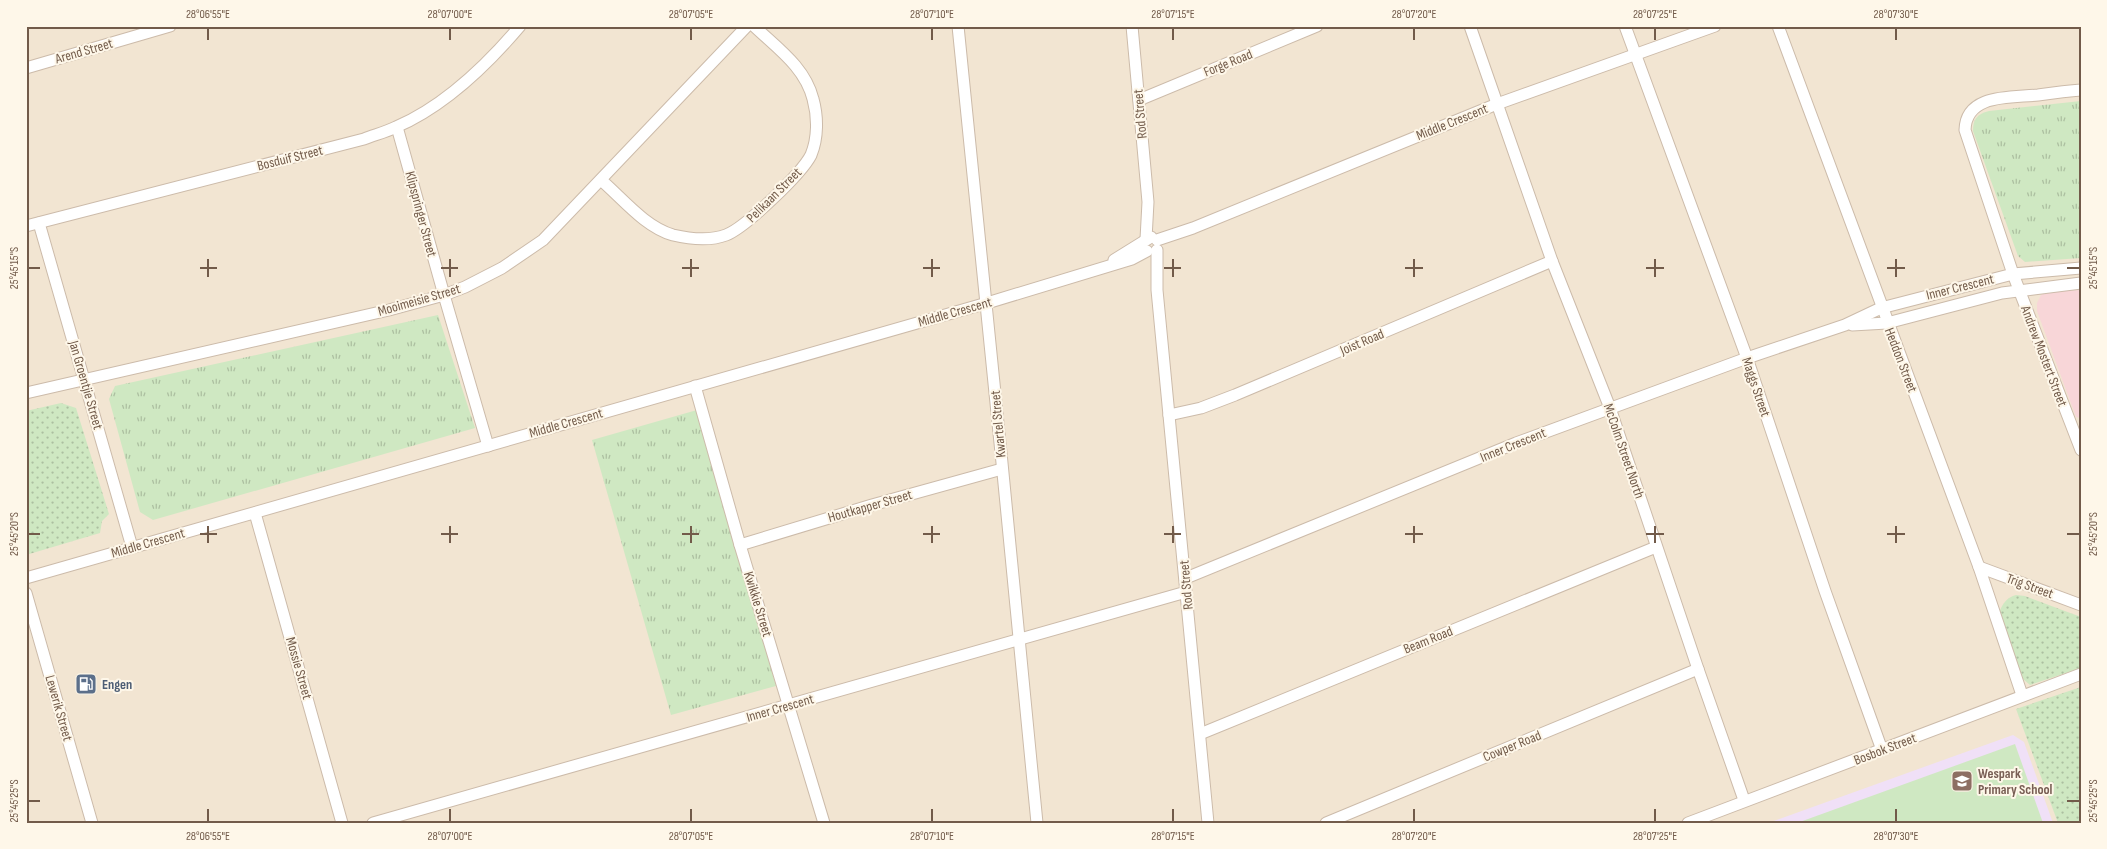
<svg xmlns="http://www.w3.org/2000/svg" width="2107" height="849" viewBox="0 0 2107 849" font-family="'Sofia Sans Condensed',sans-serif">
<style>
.residential{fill:#f2e5d2}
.education{fill:#f0e0f7}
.medical{fill:#f8d6d8}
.grass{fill:url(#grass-tufts)}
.park{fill:url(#park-dots)}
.garden{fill:#cfe8c2}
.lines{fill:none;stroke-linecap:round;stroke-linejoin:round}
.minor-casing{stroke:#cba;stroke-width:13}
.minor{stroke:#fff;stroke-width:11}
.ticks{fill:none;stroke:#725b4a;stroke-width:2}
.labels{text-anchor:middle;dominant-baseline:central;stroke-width:4;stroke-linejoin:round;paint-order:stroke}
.street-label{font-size:14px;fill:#725b4a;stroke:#fef7e9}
.service-label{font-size:14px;font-weight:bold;fill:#4e5e75;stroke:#fef7e9;text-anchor:start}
.education-label{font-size:14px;font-weight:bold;fill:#785e54;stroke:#fef7e9;text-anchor:start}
.neatline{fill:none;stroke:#725b4a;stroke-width:2}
.ticks-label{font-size:12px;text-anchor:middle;fill:#725b4a}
</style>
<defs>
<pattern id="grass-tufts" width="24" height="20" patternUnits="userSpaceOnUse" patternTransform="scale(1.25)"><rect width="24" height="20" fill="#cfe8c2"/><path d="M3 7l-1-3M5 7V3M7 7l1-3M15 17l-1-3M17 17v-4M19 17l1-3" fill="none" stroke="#acbfa0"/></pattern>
<pattern id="park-dots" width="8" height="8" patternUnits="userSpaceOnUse" patternTransform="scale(1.25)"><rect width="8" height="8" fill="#cfe8c2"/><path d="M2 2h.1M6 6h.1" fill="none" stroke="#acbfa0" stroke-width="1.8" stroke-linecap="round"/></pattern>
</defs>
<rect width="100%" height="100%" fill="#fbf3e3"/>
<rect class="residential" x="26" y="26" width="2055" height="797"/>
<polygon class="education" points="2013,735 2024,742 2053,823 1768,823"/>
<polygon class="medical" points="2081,290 2081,418 2076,417 2037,311 2037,303 2041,295 2048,292"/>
<g class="grass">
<path d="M2081,101V258L2025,262L2018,256L1973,131C1973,119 1977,114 1989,111Z"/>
<polygon points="438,315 475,428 153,520 140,512 109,399 115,386"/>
<polygon points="697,410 776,686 671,715 592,440"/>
</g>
<g class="park">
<polygon points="61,403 76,408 109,514 102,521 100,533 26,555 26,411"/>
<path d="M2016,595L2025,596L2081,617V668L2030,685L2023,679L1999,613C2002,604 2007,597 2016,595Z"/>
<polygon points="2081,687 2081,823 2058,823 2016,709"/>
</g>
<polygon class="garden" points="2015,744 2043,823 1797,823"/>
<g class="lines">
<g class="minor-casing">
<g id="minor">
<path d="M958,26C986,292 1011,557 1037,823"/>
<polyline points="1132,26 1148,202 1146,239"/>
<polyline points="1470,26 1552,261 1610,408 1698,669 1744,800"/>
<polyline points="1625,26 1747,358 1825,591 1882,750"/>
<polyline points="1778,26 1979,567 2022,695"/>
<polyline points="26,68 170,26"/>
<path d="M2081,90C2066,91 2052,93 2038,95C2012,98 1966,93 1965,130L2013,274L2081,450"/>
<polyline points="1139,100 1317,26"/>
<polyline points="397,127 444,295 488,446"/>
<path d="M601,180C623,199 645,227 673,235C690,239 710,241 726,235C745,228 802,173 811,155C818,138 818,117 813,99C805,67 777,48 754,26"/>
<polyline points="39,223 132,547"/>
<path d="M26,226L364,139C374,135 386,132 396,127C445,106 486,66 520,26"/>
<polyline points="1157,240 1193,228 1497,104 1715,26"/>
<polyline points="1157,250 1157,290 1208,823"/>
<polyline points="1114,260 1151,237"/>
<polyline points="1852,325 1887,323 2002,293 2081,283"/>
<polyline points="695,386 740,545 824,823"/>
<polyline points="26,393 389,310 444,295 465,287 502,268 543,240 747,26"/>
<polyline points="1169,415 1201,408 1235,395 1552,261"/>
<polyline points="255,513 342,823"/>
<polyline points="740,545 872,505 1002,469"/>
<polyline points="1979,567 2081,605"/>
<polyline points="26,578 987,303 1132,259 1147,251"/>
<polyline points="1186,578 1516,443 1747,358 1845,325 1881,308 2013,274 2081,268"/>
<polyline points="26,593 92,823"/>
<polyline points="1200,734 1656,547"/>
<polyline points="373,823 1186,592"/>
<polyline points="1326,823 1698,669"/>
<polyline points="1688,823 2081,674"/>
</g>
</g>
<use href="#minor" class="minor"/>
</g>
<path class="ticks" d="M208,28V40M450,28V40M691,28V40M932,28V40M1173,28V40M1414,28V40M1655,28V40M1896,28V40M208,259V277M450,259V277M691,259V277M932,259V277M1173,259V277M1414,259V277M1655,259V277M1896,259V277M28,268H40M200,268H217M441,268H458M682,268H699M923,268H940M1164,268H1181M1405,268H1423M1646,268H1664M1887,268H1905M2067,268H2080M208,526V543M450,526V543M691,526V543M932,526V543M1173,526V543M1414,526V543M1655,526V543M1896,526V543M28,534H40M200,534H217M441,534H458M682,534H699M923,534H940M1164,534H1181M1405,534H1423M1646,534H1664M1887,534H1905M2067,534H2080M28,801H40M2067,801H2080M208,809V822M450,809V822M691,809V822M932,809V822M1173,809V822M1414,809V822M1655,809V822M1896,809V822"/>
<defs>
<g id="fuel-square" transform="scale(1.125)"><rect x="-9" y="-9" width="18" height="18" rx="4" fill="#5c6f8a" stroke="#fef7e9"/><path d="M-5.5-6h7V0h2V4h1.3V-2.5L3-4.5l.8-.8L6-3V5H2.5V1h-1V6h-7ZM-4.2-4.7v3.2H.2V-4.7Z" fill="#fff"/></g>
<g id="school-square" transform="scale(1.125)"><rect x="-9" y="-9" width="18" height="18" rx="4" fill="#8d6e63" stroke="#fef7e9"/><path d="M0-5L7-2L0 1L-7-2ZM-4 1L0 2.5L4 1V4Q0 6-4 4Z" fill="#fff"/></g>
</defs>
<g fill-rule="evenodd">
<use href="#fuel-square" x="86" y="684"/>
<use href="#school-square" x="1962" y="781"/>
</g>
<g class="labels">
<g class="street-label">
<text transform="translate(84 51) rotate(-16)">Arend Street</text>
<text transform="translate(1228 63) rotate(-22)">Forge Road</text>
<text transform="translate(1140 114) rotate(-95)">Rod Street</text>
<text transform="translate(1452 122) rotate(-22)">Middle Crescent</text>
<text transform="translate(290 158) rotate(-14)">Bosduif Street</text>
<text transform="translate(774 195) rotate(-45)">Pelikaan Street</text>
<text transform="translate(421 214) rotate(75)">Klipspringer Street</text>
<text transform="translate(1960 287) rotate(-14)">Inner Crescent</text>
<text transform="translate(419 300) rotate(-16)">Mooimeisie Street</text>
<text transform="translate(955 312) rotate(-16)">Middle Crescent</text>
<text transform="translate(1362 342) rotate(-23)">Joist Road</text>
<text transform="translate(2044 356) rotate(69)">Andrew Mostert Street</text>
<text transform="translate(1901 360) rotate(69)">Heddon Street</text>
<text transform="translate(86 385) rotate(74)">Jan Groentjie Street</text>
<text transform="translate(1756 387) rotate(71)">Maggs Street</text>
<text transform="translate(566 423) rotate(-16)">Middle Crescent</text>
<text transform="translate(998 424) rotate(-95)">Kwartel Street</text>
<text transform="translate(1513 445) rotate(-22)">Inner Crescent</text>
<text transform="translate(1624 451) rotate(71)">McColm Street North</text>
<text transform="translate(870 506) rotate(-16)">Houtkapper Street</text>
<text transform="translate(148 543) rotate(-16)">Middle Crescent</text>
<text transform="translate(1186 585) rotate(-95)">Rod Street</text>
<text transform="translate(2030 586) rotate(20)">Trig Street</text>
<text transform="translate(758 604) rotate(73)">Kwikkie Street</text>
<text transform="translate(1428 640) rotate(-22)">Beam Road</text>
<text transform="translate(299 668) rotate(74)">Mossie Street</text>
<text transform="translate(59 708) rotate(74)">Lewerik Street</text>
<text transform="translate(780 708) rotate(-16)">Inner Crescent</text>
<text transform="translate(1512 746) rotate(-22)">Cowper Road</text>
<text transform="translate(1885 749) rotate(-21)">Bosbok Street</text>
</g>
<g class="service-label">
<text x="102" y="684">Engen</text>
</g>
<g class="education-label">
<text x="1978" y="773">Wespark<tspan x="1978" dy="16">Primary School</tspan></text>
</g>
</g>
<rect width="2107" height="849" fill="none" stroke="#fef7e9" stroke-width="55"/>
<rect x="28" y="28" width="2052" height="794" class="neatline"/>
<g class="ticks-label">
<text x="208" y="18">28°06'55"E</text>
<text x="450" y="18">28°07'00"E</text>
<text x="691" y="18">28°07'05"E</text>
<text x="932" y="18">28°07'10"E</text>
<text x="1173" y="18">28°07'15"E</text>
<text x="1414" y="18">28°07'20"E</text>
<text x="1655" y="18">28°07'25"E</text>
<text x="1896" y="18">28°07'30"E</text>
<text transform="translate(14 268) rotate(-90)" y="4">25°45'15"S</text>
<text transform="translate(2093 268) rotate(-90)" y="4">25°45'15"S</text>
<text transform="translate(14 534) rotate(-90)" y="4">25°45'20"S</text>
<text transform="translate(2093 534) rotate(-90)" y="4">25°45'20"S</text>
<text transform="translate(14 801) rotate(-90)" y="4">25°45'25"S</text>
<text transform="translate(2093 801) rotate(-90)" y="4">25°45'25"S</text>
<text x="208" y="840">28°06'55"E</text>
<text x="450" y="840">28°07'00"E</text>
<text x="691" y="840">28°07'05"E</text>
<text x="932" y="840">28°07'10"E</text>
<text x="1173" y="840">28°07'15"E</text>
<text x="1414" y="840">28°07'20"E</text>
<text x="1655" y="840">28°07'25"E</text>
<text x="1896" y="840">28°07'30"E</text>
</g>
</svg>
